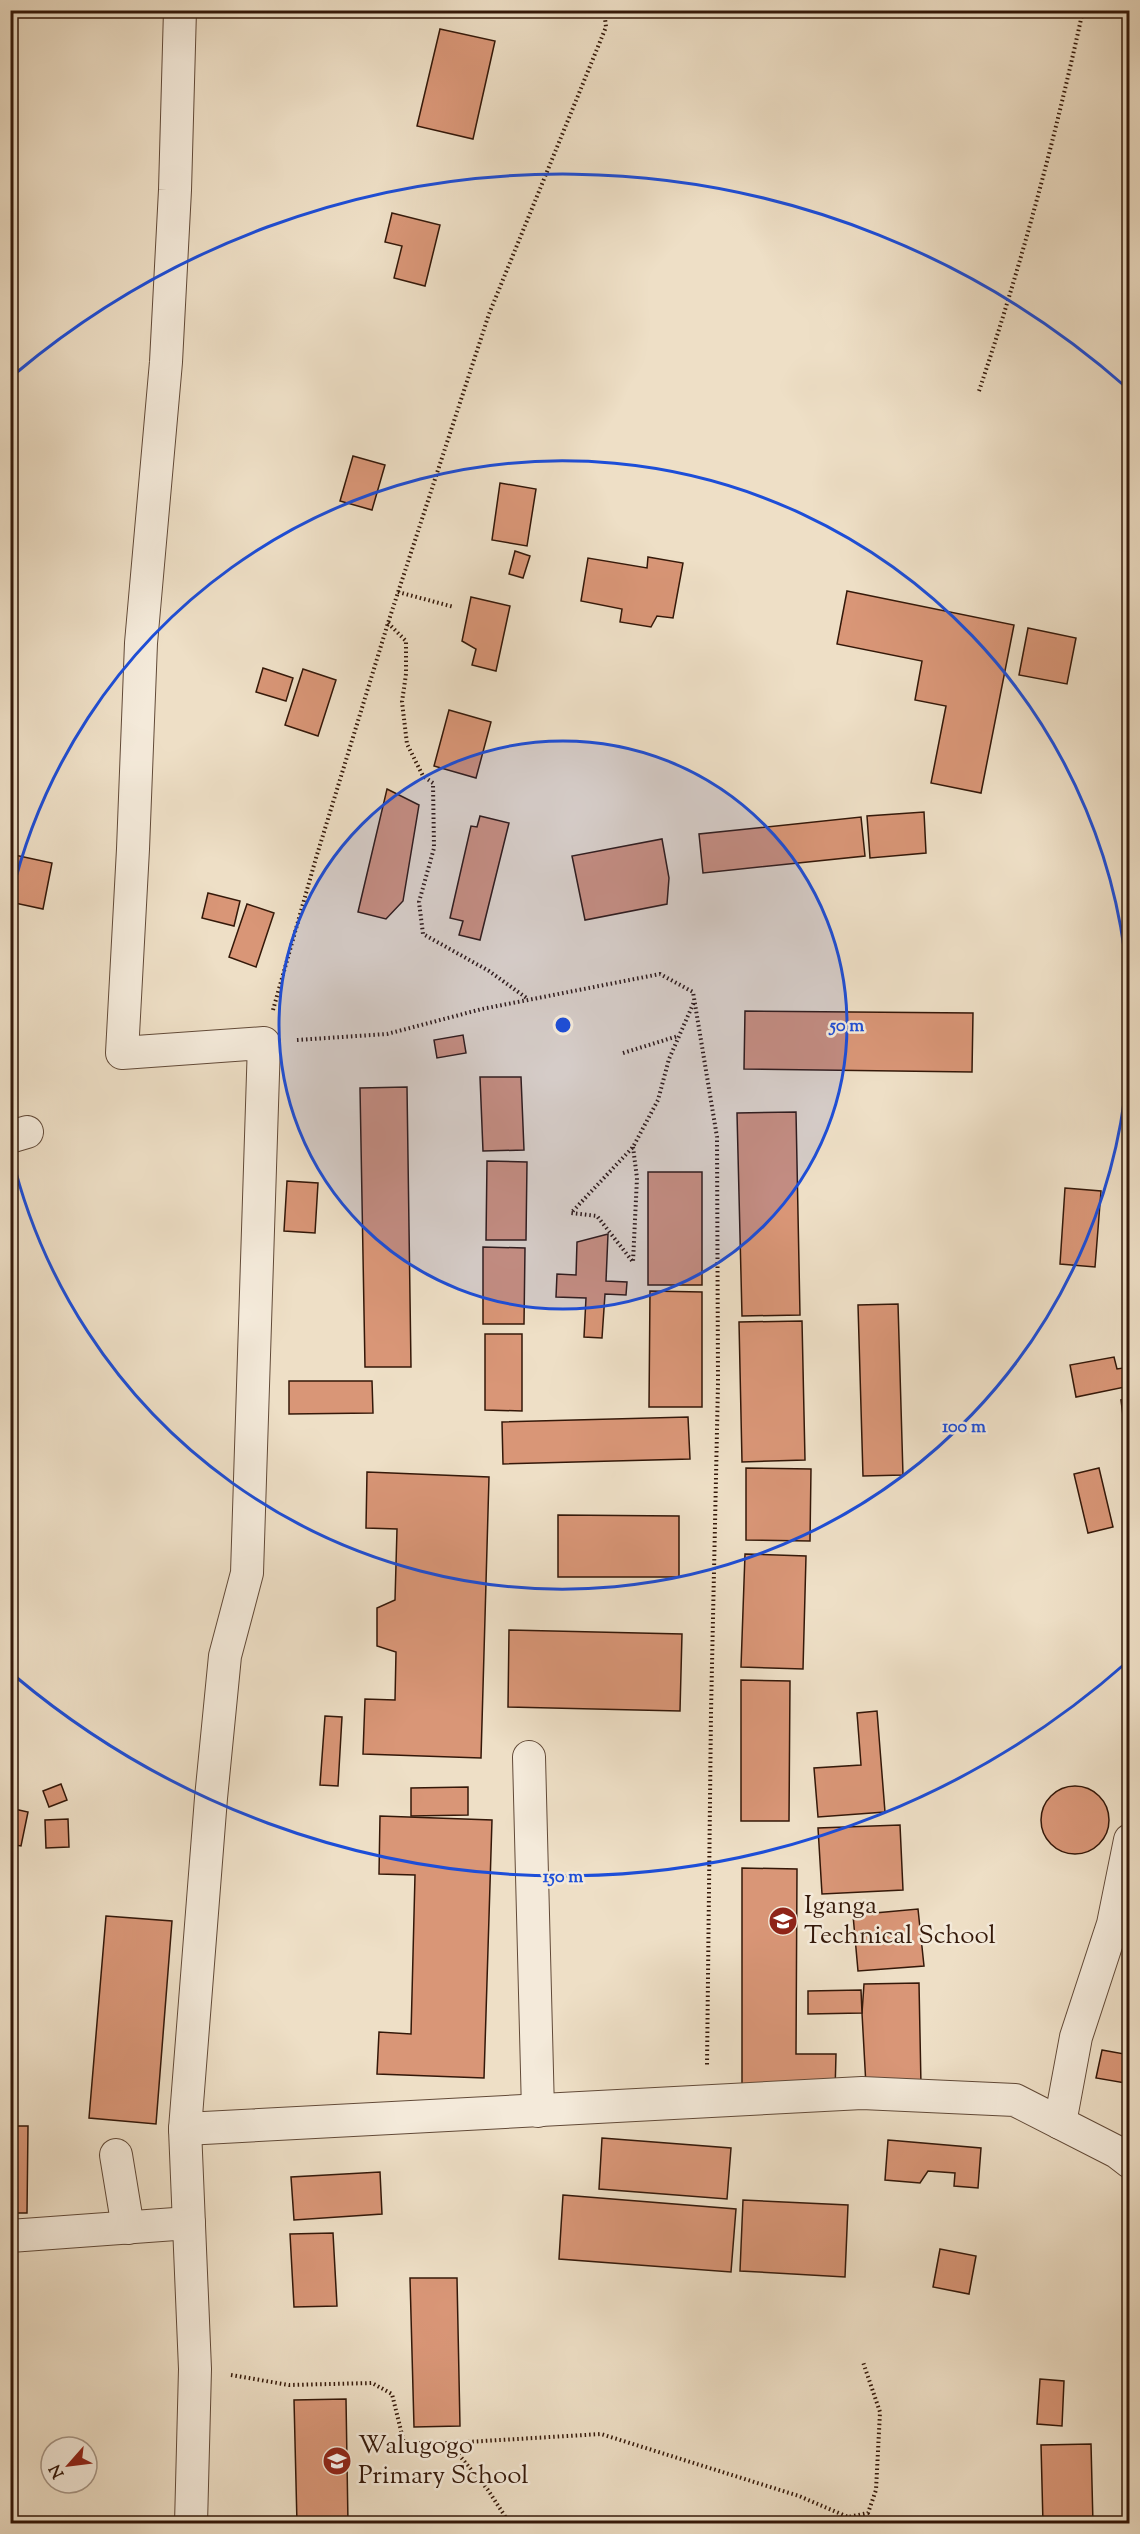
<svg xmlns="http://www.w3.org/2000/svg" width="1140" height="2534" viewBox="0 0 1140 2534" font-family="'Sorts Mill Goudy',serif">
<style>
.building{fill:#d99677;stroke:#341809;stroke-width:1.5}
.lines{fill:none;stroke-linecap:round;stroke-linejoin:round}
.street-casing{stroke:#624a38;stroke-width:34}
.path{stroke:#341809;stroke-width:4;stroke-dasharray:1.5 3;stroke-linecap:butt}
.street{stroke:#f4eada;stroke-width:32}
.ring{fill:none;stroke:#1d4ed8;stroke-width:3}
.labels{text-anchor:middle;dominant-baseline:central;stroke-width:5;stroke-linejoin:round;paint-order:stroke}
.poi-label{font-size:26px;fill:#341809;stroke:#f4eada;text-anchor:start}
.centre{fill:#1d4ed8;stroke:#f4eada;stroke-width:3}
.ring-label{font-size:18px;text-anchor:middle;font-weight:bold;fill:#1d4ed8;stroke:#f4eada;stroke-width:5;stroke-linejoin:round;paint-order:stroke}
</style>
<rect width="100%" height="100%" fill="#eedfc6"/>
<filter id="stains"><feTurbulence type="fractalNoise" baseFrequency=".00333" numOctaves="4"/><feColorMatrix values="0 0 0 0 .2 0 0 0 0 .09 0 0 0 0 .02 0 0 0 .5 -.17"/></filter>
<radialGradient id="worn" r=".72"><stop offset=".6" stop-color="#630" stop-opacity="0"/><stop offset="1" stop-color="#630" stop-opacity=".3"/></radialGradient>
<g class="building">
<polygon points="440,29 495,41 473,139 417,126"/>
<polygon points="392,213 440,225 425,286 394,278 402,246 385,242"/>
<polygon points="353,456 385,465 372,510 340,501"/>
<polygon points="500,483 536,489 527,546 492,540"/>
<polygon points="515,551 530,556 523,578 509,574"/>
<polygon points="648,557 683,563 673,618 657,616 651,627 620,622 622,609 581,601 588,558 647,568"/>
<polygon points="847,591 1014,625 981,793 931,783 946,706 915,700 922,661 837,644"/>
<polygon points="471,597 510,606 496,671 472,665 476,649 462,641"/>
<polygon points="1028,628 1076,638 1067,684 1019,675"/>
<polygon points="263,668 293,678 286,701 256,692"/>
<polygon points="303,669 336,680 318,736 285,725"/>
<polygon points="449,710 491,722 476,778 434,766"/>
<polygon points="387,789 419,805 403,901 386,919 358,912"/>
<polygon points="924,812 926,853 870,858 867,816"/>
<polygon points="480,816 509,823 480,940 459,935 463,921 450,918 471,826 477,827"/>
<polygon points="861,817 865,856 703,873 699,834"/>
<polygon points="662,839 669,878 667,904 585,920 572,856"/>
<polygon points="10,854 52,863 43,909 10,902"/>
<polygon points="208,893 240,901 234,926 202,918"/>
<polygon points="247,904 274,913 256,967 229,957"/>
<polygon points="745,1011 973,1013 972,1072 744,1069"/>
<polygon points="463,1035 466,1053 437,1058 434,1040"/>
<polygon points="480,1077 521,1077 524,1150 483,1151"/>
<polygon points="407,1087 411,1367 365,1367 360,1088"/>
<polygon points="796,1112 800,1315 742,1316 737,1113"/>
<polygon points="487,1161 527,1162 526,1240 486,1240"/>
<rect x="648" y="1172" width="54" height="113"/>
<polygon points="287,1181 318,1183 315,1233 284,1231"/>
<polygon points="1065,1188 1101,1191 1095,1267 1060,1264"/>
<polygon points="608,1234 606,1281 627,1282 626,1295 605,1294 602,1338 584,1337 586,1298 556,1297 557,1274 576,1275 577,1242"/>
<polygon points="483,1247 525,1248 524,1324 483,1324"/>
<polygon points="650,1291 702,1292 702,1407 649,1407"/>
<polygon points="898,1304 903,1475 863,1476 858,1305"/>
<polygon points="802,1321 805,1460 742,1462 739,1322"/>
<polygon points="485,1334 522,1334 522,1411 485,1410"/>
<polygon points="1114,1357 1117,1369 1130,1367 1130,1386 1076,1397 1070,1365"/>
<polygon points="289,1381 372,1381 373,1413 289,1414"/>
<polygon points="1130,1399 1130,1473 1121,1400"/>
<polygon points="688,1417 690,1459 503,1464 502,1422"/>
<polygon points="746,1468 811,1469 810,1541 746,1540"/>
<polygon points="1099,1468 1113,1527 1088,1533 1074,1474"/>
<polygon points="367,1472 489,1477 481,1758 363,1754 365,1699 395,1700 396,1652 377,1646 377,1608 395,1600 397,1529 366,1528"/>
<polygon points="558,1515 679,1516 679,1577 558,1577"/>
<polygon points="745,1554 806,1556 803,1669 741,1667"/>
<polygon points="509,1630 682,1634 680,1711 508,1707"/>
<polygon points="741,1680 790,1681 789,1821 741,1821"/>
<polygon points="877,1711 885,1812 818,1817 814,1768 861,1765 857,1713"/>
<polygon points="325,1716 342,1717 338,1786 320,1785"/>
<polygon points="61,1784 67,1800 49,1807 43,1791"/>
<circle cx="1075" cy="1820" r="34"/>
<polygon points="468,1787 468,1815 411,1816 411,1788"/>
<polygon points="10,1808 28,1812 21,1846 10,1844"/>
<polygon points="380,1816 492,1820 484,2078 377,2074 379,2032 411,2034 415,1875 379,1874"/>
<polygon points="68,1819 69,1847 46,1848 45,1820"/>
<polygon points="900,1825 903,1890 822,1894 818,1828"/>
<polygon points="742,1868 797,1869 796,2054 836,2054 835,2093 742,2092"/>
<polygon points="918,1909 924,1966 858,1971 853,1915"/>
<polygon points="106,1916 172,1921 156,2124 89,2118"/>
<polygon points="919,1983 921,2086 866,2086 862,2013 864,1984"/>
<polygon points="861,1990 862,2013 808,2014 808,1991"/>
<polygon points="1102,2050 1130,2055 1125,2083 1096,2078"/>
<polygon points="10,2126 28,2126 27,2213 10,2213"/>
<polygon points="602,2138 731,2148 727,2199 599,2189"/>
<polygon points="888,2140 981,2148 978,2188 954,2186 955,2173 928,2171 920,2183 885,2180"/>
<polygon points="380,2172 382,2214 294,2220 291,2177"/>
<polygon points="563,2195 736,2209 731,2272 559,2259"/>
<polygon points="743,2200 848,2205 845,2277 740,2271"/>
<polygon points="333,2233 337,2306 294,2307 290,2234"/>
<polygon points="940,2249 976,2256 969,2294 933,2287"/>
<polygon points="410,2278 457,2278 460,2426 414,2427"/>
<polygon points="1040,2379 1064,2381 1062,2426 1037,2424"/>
<polygon points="346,2399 348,2524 297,2524 294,2400"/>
<polygon points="1091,2444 1093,2524 1043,2524 1041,2445"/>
</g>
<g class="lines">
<g class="street-casing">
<g id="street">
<polyline points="180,10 175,190 166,362 141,643 133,849 122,1053 264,1043 247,1573 225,1656 211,1798 185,2129 195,2369 191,2524"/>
<polyline points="10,1137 27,1132"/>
<polyline points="529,1757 538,2111"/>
<polyline points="1060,2123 1076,2037 1113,1924 1130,1840"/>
<polyline points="185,2129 862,2093 1015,2100 1117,2152 1130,2162"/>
<polyline points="116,2155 128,2228"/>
<polyline points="10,2236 189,2223"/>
</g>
</g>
<g class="path">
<path d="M979,391C1021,266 1055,139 1083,10"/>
<polyline points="398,592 454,607"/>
<polyline points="388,623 406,641 406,674 402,702 407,744 423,776 433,783 434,848 419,902 423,934 489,971 528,999"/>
<polyline points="273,1010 316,858 388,623 489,314 606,27 604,10"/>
<polyline points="297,1040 387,1034 482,1009 660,974 693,992 717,1137 718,1383 711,1712 707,2066"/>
<polyline points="623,1053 678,1036"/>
<polyline points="633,1147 637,1178 633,1262 597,1216 571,1213 633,1147 658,1100 669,1059 694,1002"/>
<polyline points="231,2375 289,2385 372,2383 392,2394 404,2443 450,2443 601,2434 799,2496 848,2517 868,2513 876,2490 880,2412 863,2362"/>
<polyline points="450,2444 488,2490 510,2524"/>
<polyline points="848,2524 848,2517"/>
</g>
<use href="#street" class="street"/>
</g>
<circle cx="563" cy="1025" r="284" fill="#1d4ed8" fill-opacity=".12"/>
<g class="ring">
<circle cx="563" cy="1025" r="284"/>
<path d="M1129 1050A567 567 0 0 1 11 1153M11 897A567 567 0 0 1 1129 1000"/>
<path d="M1127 1662A851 851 0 0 1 16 1677M16 373A851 851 0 0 1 1127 388"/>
</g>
<defs>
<g id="school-disc" transform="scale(1.5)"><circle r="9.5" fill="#8f2418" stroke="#f4eada"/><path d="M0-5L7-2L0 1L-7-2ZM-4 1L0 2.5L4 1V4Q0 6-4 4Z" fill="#fff"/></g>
</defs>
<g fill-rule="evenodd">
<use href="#school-disc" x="783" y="1921"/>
<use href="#school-disc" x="337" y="2461"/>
</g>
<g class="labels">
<g class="poi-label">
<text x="804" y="1906">Iganga<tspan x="804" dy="30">Technical School</tspan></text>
<text x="358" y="2446">Walugogo<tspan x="358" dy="30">Primary School</tspan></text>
</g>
</g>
<circle cx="563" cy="1025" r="9" class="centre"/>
<g class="ring-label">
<text x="847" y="1031">50 m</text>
<text x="964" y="1432">100 m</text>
<text x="563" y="1882">150 m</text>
</g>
<rect width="1140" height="2534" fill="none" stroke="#eedfc6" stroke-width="36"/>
<rect x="12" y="12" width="1116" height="2510" fill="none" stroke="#341809" stroke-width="3"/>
<rect x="18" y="18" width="1104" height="2498" fill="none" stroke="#341809" stroke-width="1.5"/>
<g transform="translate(69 2465) rotate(242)"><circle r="28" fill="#f4eada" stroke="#a79686" stroke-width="1.5"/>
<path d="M0-4.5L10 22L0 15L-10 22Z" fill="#8f2418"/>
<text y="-9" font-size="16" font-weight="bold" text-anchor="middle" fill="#341809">N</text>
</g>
<rect width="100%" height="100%" filter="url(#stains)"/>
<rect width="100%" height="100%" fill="url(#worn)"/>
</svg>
